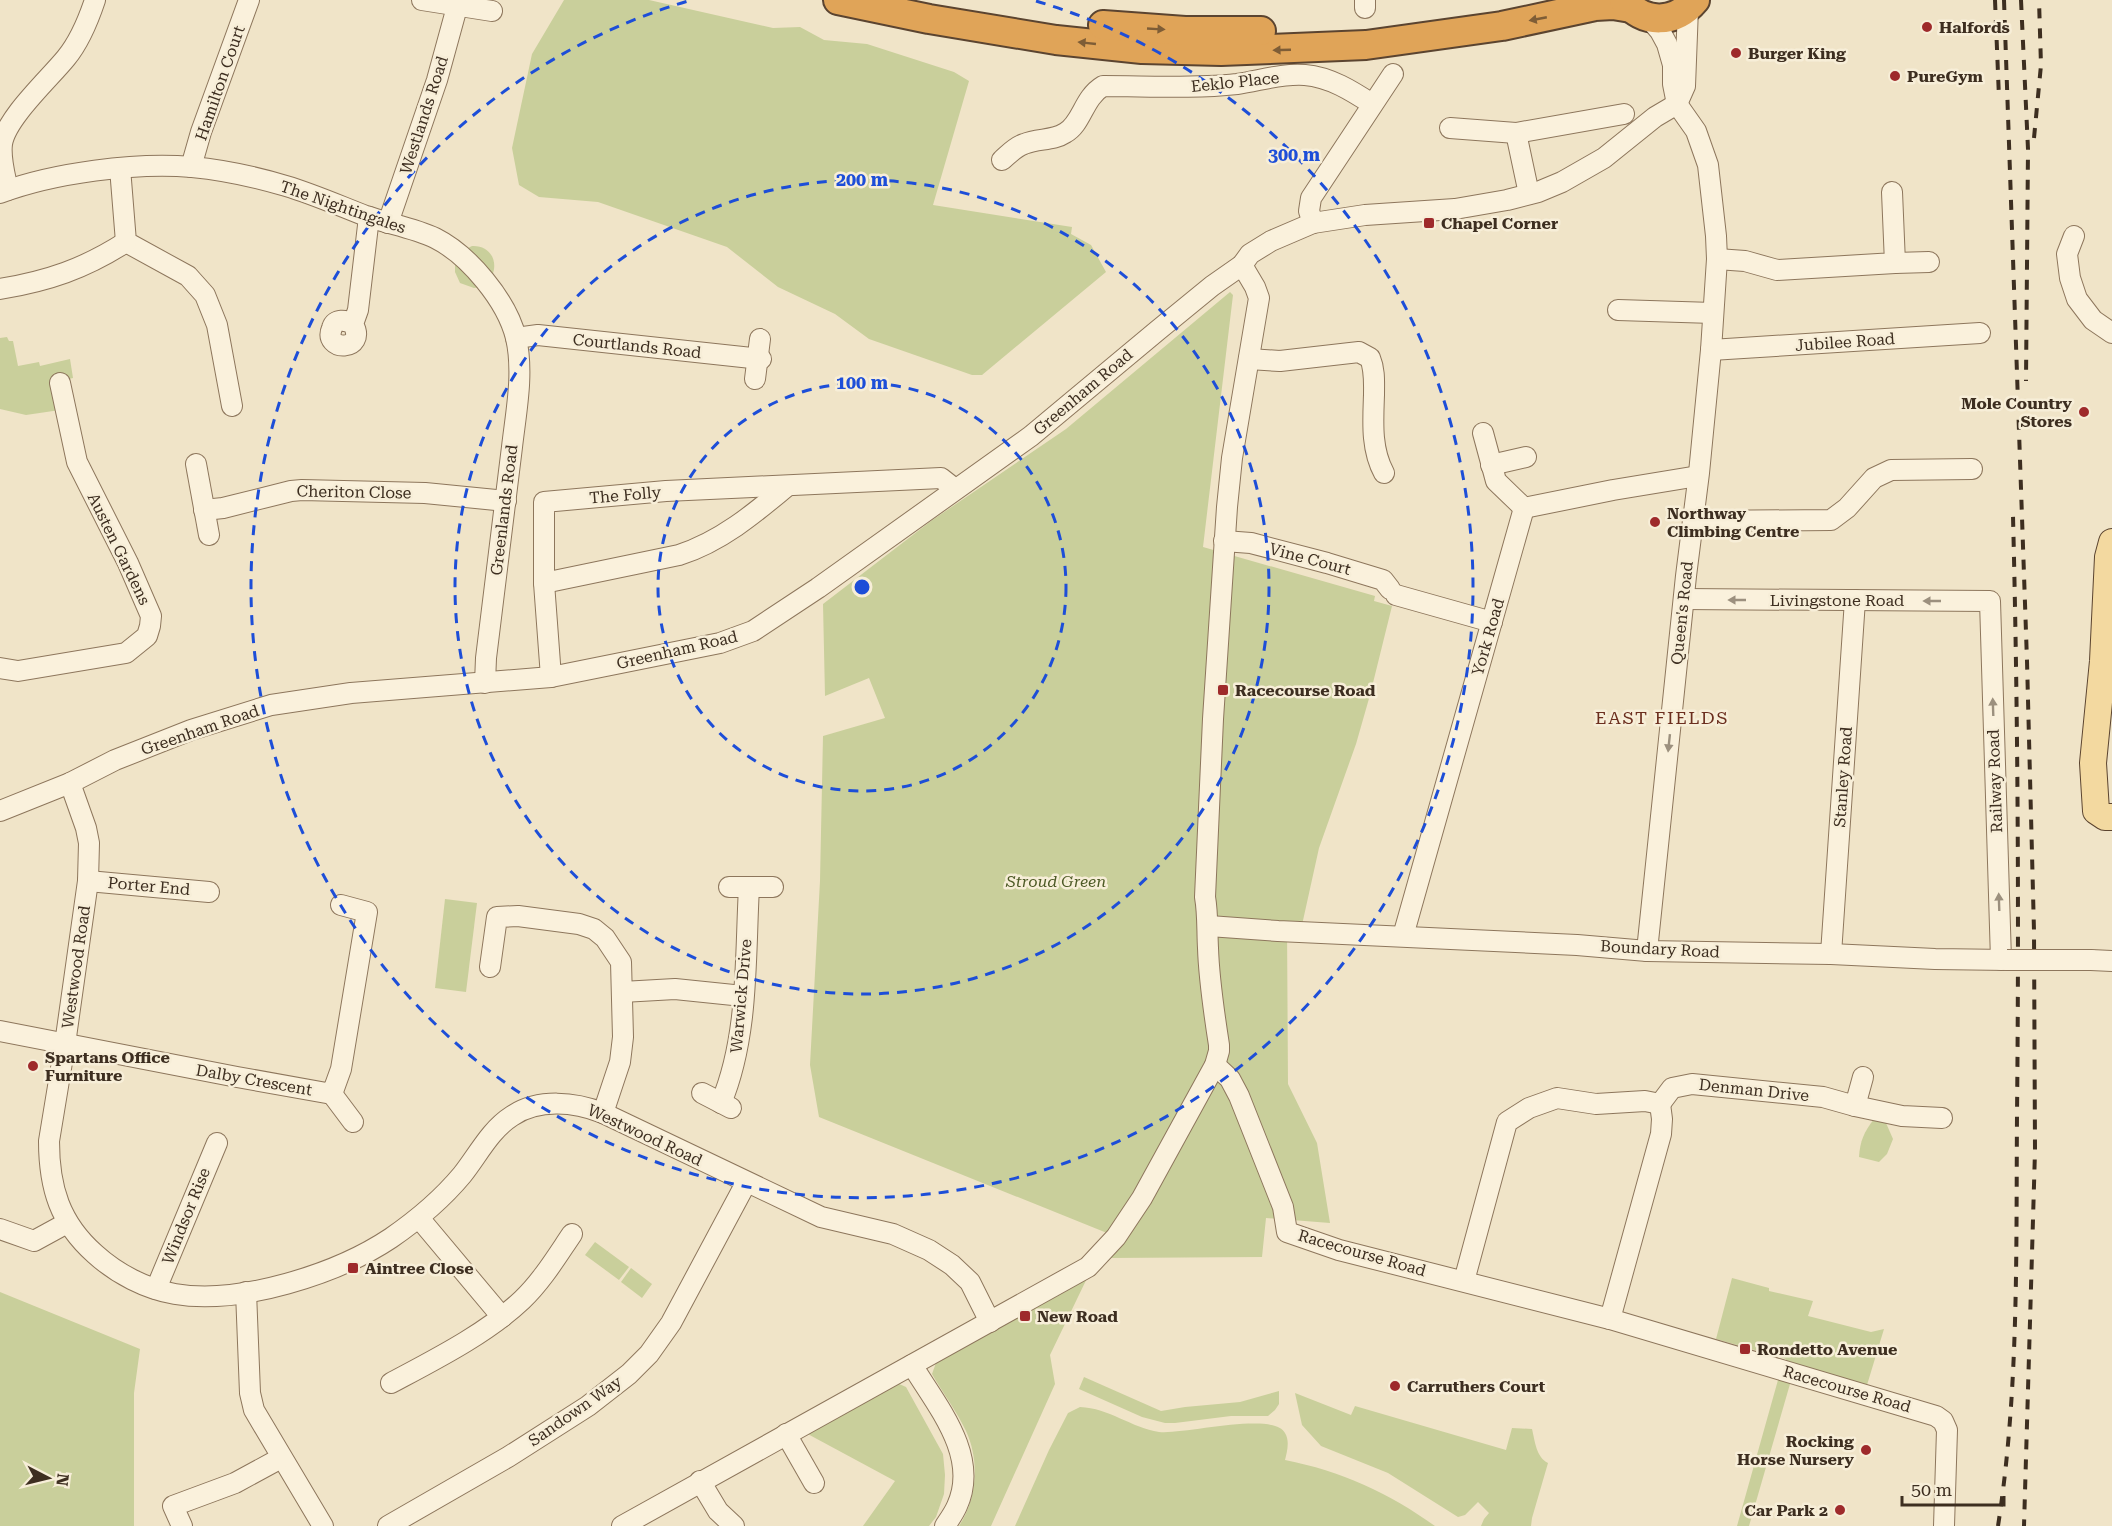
<svg xmlns="http://www.w3.org/2000/svg" width="2112" height="1526" viewBox="0 0 2112 1526" font-family="'Roboto Serif',serif">
<style>
.green{fill:#c9cf9b}
.lines{fill:none;stroke-linecap:round;stroke-linejoin:round}
.minor-casing{stroke:#8d765c;stroke-width:22}
.major-casing{stroke:#5b4430;stroke-width:28}
.highway-casing{stroke:#5b4430;stroke-width:32}
.minor{stroke:#faf1dc;stroke-width:20}
.major{stroke:#f3d9a0;stroke-width:26}
.highway{stroke:#e0a458;stroke-width:28}
.rail{stroke:#3d2e20;stroke-width:4;stroke-dasharray:10 10;stroke-linecap:butt}
.minor-bridge-casing{stroke:#8d765c;stroke-width:22;stroke-linecap:butt}
.minor-bridge{stroke:#faf1dc;stroke-width:20}
.oneway{fill:#7e5d36}
.oneway2{fill:#9c907e}
.ring{fill:none;stroke:#1d4ed8;stroke-width:3;stroke-dasharray:10 8}
.poi-dot{fill:#9e2a2b;stroke:#f7eed8;stroke-width:2}
.labels{text-anchor:middle;dominant-baseline:central;stroke-width:5;stroke-linejoin:round;paint-order:stroke}
.poi-label{font-size:16px;font-weight:bold;fill:#3d2e20;stroke:#f7eed8;text-anchor:start}
.street-label{font-size:16px;fill:#3d2e20;stroke:#f7eed8}
.park-label{font-size:16px;font-style:italic;fill:#4d5a26;stroke:#f7eed8}
.neighbourhood-label{font-size:18px;letter-spacing:1.5px;fill:#6b2e1e;stroke:#f7eed8}
.centre{fill:#1d4ed8;stroke:#f7eed8;stroke-width:3}
.ring-label{font-size:18px;text-anchor:middle;font-weight:bold;fill:#1d4ed8;stroke:#f7eed8;stroke-width:5;stroke-linejoin:round;paint-order:stroke}
</style>
<rect width="100%" height="100%" fill="#f0e4c8"/>
<g class="green">
<polygon points="564,0 649,0 773,28 800,27 824,40 867,44 954,72 969,81 933,205 1072,227 1071,234 1091,245 1106,272 982,375 972,375 869,339 835,314 778,287 727,247 598,202 539,197 519,185 512,148 532,54"/>
<path d="M472,246C489,245 499,260 492,276L466,249Z"/>
<polygon points="455,259 482,287 474,288 460,283 455,272"/>
<polygon points="1230,292 1233,295 1203,547 1375,596 1374,601 1392,606 1370,695 1356,744 1319,848 1302,925 1287,925 1288,1084 1317,1143 1330,1223 1266,1218 1262,1257 1108,1258 1107,1233 819,1117 810,1065 820,881 823,736 885,718 869,678 825,696 823,604 931,521 1066,429"/>
<polygon points="7,337 9,341 13,341 18,366 39,362 40,366 70,359 73,378 51,383 60,410 26,415 0,409 0,338"/>
<polygon points="445,899 477,903 466,992 435,988"/>
<path d="M1874,1119L1886,1123L1893,1139L1887,1154L1879,1162L1859,1157C1860,1141 1864,1132 1874,1119Z"/>
<polygon points="595,1242 629,1267 619,1280 585,1255"/>
<polygon points="631,1268 652,1284 642,1298 621,1282"/>
<path d="M1091,1270L1050,1355L1055,1384L991,1526H959C977,1499 980,1461 966,1431C957,1412 943,1393 932,1374L937,1360Z"/>
<polygon points="1732,1278 1769,1288 1769,1291 1813,1301 1808,1316 1871,1332 1884,1329 1867,1385 1794,1363 1790,1384 1749,1526 1737,1526 1778,1380 1786,1359 1716,1339"/>
<polygon points="0,1292 140,1349 134,1393 134,1526 0,1526"/>
<polygon points="1084,1377 1161,1411 1185,1407 1240,1402 1279,1391 1279,1404 1275,1410 1268,1416 1231,1416 1175,1423 1165,1423 1142,1417 1079,1389"/>
<polygon points="897,1383 906,1387 943,1454 945,1475 944,1494 936,1517 929,1526 863,1526 895,1481 804,1432"/>
<path d="M1295,1393L1351,1415L1355,1406L1506,1450L1512,1428L1532,1429C1535,1441 1536,1457 1548,1463L1532,1518L1531,1526H1481L1484,1519L1489,1513L1478,1502L1465,1515L1458,1517L1388,1473L1321,1446L1302,1425Z"/>
<path d="M1080,1407C1109,1408 1132,1428 1159,1432C1183,1435 1273,1411 1285,1433C1290,1441 1287,1452 1285,1460C1341,1471 1389,1493 1435,1526H1015L1049,1450L1068,1413Z"/>
</g>
<g class="lines">
<g class="minor-casing">
<g id="minor">
<polyline points="422,0 492,11"/>
<polyline points="1365,0 1365,8"/>
<polyline points="1450,128 1516,133 1624,114"/>
<polyline points="1516,133 1529,194"/>
<path d="M1002,160C1009,154 1015,147 1024,144C1038,138 1053,141 1065,133C1082,124 1083,98 1103,86C1147,86 1192,89 1237,84C1259,81 1282,73 1305,75C1330,77 1352,91 1372,104"/>
<polyline points="191,167 201,132 249,0"/>
<polyline points="120,168 126,242 188,276 205,295 217,325 232,406"/>
<path d="M8,190C5,175 0,159 2,144C6,118 49,79 66,58C80,41 88,21 95,0"/>
<path d="M0,193C53,173 136,162 192,167C223,170 256,177 286,186C313,194 340,206 366,216C389,224 414,228 435,238C469,255 507,301 516,338C524,373 516,412 512,447C504,517 494,588 486,658L485,683"/>
<polyline points="388,223 437,80 457,7"/>
<polyline points="1313,223 1309,211 1311,198 1393,74"/>
<polyline points="2074,236 2067,254 2070,278 2077,299 2093,320 2112,333"/>
<polyline points="1717,259 1745,261 1777,270 1895,263 1892,192"/>
<polyline points="1895,263 1929,262"/>
<path d="M0,289C48,281 84,269 126,242"/>
<polyline points="1618,310 1713,313"/>
<path d="M353,324C346,320 335,318 332,328C322,352 368,352 353,324L358,310L369,217"/>
<polyline points="516,338 538,335 761,359"/>
<polyline points="1711,350 1980,333"/>
<path d="M1249,359L1280,361L1359,352L1370,358C1375,370 1374,382 1374,395C1373,422 1371,449 1384,473"/>
<polyline points="755,379 760,339"/>
<polyline points="1483,433 1496,481 1524,508"/>
<polyline points="196,464 209,535"/>
<polyline points="1491,465 1526,457"/>
<polyline points="1524,508 1613,490 1698,476"/>
<polyline points="204,510 223,508 291,491 302,490 425,493 506,501"/>
<polyline points="1693,521 1831,520 1847,508 1874,478 1891,470 1972,469"/>
<polyline points="1224,541 1251,543 1327,563 1383,580 1390,589"/>
<path d="M544,583L679,555C720,542 754,514 787,486"/>
<polyline points="1396,595 1492,622"/>
<polyline points="1684,599 1990,601 2001,960"/>
<polyline points="0,668 18,671 126,653 147,636 150,626 151,616 128,563 77,462 60,383"/>
<polyline points="551,677 544,583 544,502 666,491 941,478 955,489"/>
<path d="M70,783L86,828L89,843L88,881L65,1044L49,1141C49,1188 60,1223 95,1254C117,1274 146,1289 175,1294C240,1305 337,1274 391,1238C417,1220 442,1199 462,1175C478,1155 490,1130 512,1116C539,1098 575,1102 603,1113L821,1217L893,1234L929,1250L952,1265L970,1282L990,1322"/>
<polyline points="0,811 70,783 115,760 191,730 271,705 351,693 551,677 720,643 753,631 818,588 1031,436 1157,331 1212,286 1242,265 1250,254 1271,241 1313,223 1365,215 1455,209 1507,200 1538,192 1562,182 1604,158 1655,117 1677,104 1685,86 1688,8"/>
<polyline points="88,881 209,892"/>
<polyline points="729,887 773,887"/>
<polyline points="1209,926 1278,931 1577,945 1647,951 1831,954 1935,959 2007,960"/>
<polyline points="1403,936 1524,508"/>
<polyline points="1647,951 1686,576 1699,473 1711,350 1717,259 1716,236 1708,165 1696,131 1677,104 1673,84 1673,65 1667,44 1660,31 1648,17"/>
<polyline points="1831,954 1855,600"/>
<polyline points="2091,960 2112,961"/>
<polyline points="490,967 497,917 518,916 579,924 594,929 605,938 621,962 623,1037 620,1062 603,1113"/>
<polyline points="622,992 675,989 743,996"/>
<polyline points="0,1031 237,1077 332,1094 341,1069 367,912 341,905"/>
<polyline points="1215,1065 1230,1079 1239,1096 1283,1207 1287,1232 1339,1250 1610,1319 1936,1416 1943,1421 1947,1430 1944,1526"/>
<polyline points="702,1093 731,1108"/>
<polyline points="332,1094 353,1122"/>
<path d="M721,1103C749,1036 745,958 749,887"/>
<polyline points="1855,1106 1863,1077"/>
<polyline points="419,1218 502,1317"/>
<polyline points="0,1229 34,1241 67,1223"/>
<polyline points="1464,1281 1507,1122 1529,1108 1557,1098 1596,1104 1645,1101 1660,1104 1672,1088 1692,1084 1823,1097 1855,1106 1902,1116 1942,1118"/>
<polyline points="156,1289 217,1143"/>
<polyline points="246,1292 250,1393 254,1410 323,1526"/>
<polyline points="1610,1319 1661,1134 1662,1119 1660,1104"/>
<path d="M912,1365C937,1406 980,1456 957,1506C954,1513 949,1520 945,1526"/>
<path d="M391,1383C434,1360 486,1334 522,1300C542,1281 557,1256 572,1234"/>
<polyline points="786,1434 814,1483"/>
<polyline points="700,1481 718,1511 734,1526"/>
<polyline points="182,1526 173,1506 235,1483 281,1458"/>
<polyline points="388,1526 508,1457 588,1406 629,1374 649,1354 671,1323 746,1183"/>
<path d="M622,1526L1088,1267L1116,1237L1142,1198L1215,1065L1219,1051V1045C1214,1013 1209,980 1208,948C1207,931 1208,914 1205,897L1213,719L1227,507L1232,458L1259,298L1255,287L1242,265"/>
</g>
</g>
<g class="major-casing">
<polyline id="major" points="2112,542 2108,557 2103,661 2093,763 2096,811 2105,817 2112,817"/>
</g>
<g class="highway-casing">
<g id="highway">
<polyline points="838,0 929,19 1056,40 1142,49 1221,51 1366,45 1502,26 1595,6 1613,5 1631,8"/>
<path d="M1624,0C1644,25 1675,24 1695,0"/>
<polyline points="1103,25 1185,31 1261,31"/>
</g>
</g>
<use href="#minor" class="minor"/>
<use href="#major" class="major"/>
<use href="#highway" class="highway"/>
<g class="rail">
<polyline points="1995,0 1999,98"/>
<polyline points="2004,0 2027,661 2034,931 2035,1151 2024,1526"/>
<polyline points="2021,0 2028,149 2026,381"/>
<polyline points="2034,138 2041,65 2039,0"/>
<path d="M1998,1526C2019,1391 2016,1252 2017,1115C2019,916 2018,716 2013,516"/>
</g>
<g class="minor-bridge-casing">
<polyline id="minor-bridge" points="2007,960 2091,960"/>
</g>
<use href="#minor-bridge" class="minor-bridge"/>
</g>
<defs><path id="oneway-solid" d="M-6-.8H1V-3.2L6.5 0L1 3.2V.8H-6Z" transform="scale(1.5)"/></defs>
<g class="oneway">
<use href="#oneway-solid" transform="translate(1538 19) rotate(169)"/>
<use href="#oneway-solid" transform="translate(1156 29) rotate(3)"/>
<use href="#oneway-solid" transform="translate(1087 43) rotate(-174)"/>
<use href="#oneway-solid" transform="translate(1282 50) rotate(178)"/>
</g>
<g class="oneway2">
<use href="#oneway-solid" transform="translate(1737 600) rotate(-180)"/>
<use href="#oneway-solid" transform="translate(1932 601) rotate(-180)"/>
<use href="#oneway-solid" transform="translate(1993 707) rotate(-92)"/>
<use href="#oneway-solid" transform="translate(1669 743) rotate(96)"/>
<use href="#oneway-solid" transform="translate(1999 902) rotate(-92)"/>
</g>
<g class="ring">
<circle cx="862" cy="587" r="204"/>
<circle cx="862" cy="587" r="407"/>
<path d="M1036 1A611 611 0 1 1 688 1"/>
</g>
<g class="poi-dot">
<circle cx="1927" cy="27" r="6"/>
<circle cx="1736" cy="53" r="6"/>
<circle cx="1895" cy="76" r="6"/>
<rect x="1423" y="217" width="12" height="12" rx="3"/>
<circle cx="2084" cy="412" r="6"/>
<circle cx="1655" cy="522" r="6"/>
<rect x="1217" y="684" width="12" height="12" rx="3"/>
<circle cx="33" cy="1066" r="6"/>
<rect x="347" y="1262" width="12" height="12" rx="3"/>
<rect x="1019" y="1310" width="12" height="12" rx="3"/>
<rect x="1739" y="1343" width="12" height="12" rx="3"/>
<circle cx="1395" cy="1386" r="6"/>
<circle cx="1866" cy="1450" r="6"/>
<circle cx="1840" cy="1510" r="6"/>
</g>
<g class="labels">
<g class="poi-label">
<text x="1939" y="27">Halfords</text>
<text x="1748" y="53">Burger King</text>
<text x="1907" y="76">PureGym</text>
<text x="1441" y="223">Chapel Corner</text>
<text x="2072" y="403" text-anchor="end">Mole Country<tspan x="2072" dy="18">Stores</tspan></text>
<text x="1667" y="513">Northway<tspan x="1667" dy="18">Climbing Centre</tspan></text>
<text x="1235" y="690">Racecourse Road</text>
<text x="45" y="1057">Spartans Office<tspan x="45" dy="18">Furniture</tspan></text>
<text x="365" y="1268">Aintree Close</text>
<text x="1037" y="1316">New Road</text>
<text x="1757" y="1349">Rondetto Avenue</text>
<text x="1407" y="1386">Carruthers Court</text>
<text x="1854" y="1441" text-anchor="end">Rocking<tspan x="1854" dy="18">Horse Nursery</tspan></text>
<text x="1828" y="1510" text-anchor="end">Car Park 2</text>
</g>
<g class="street-label">
<text transform="translate(1235 82) rotate(-6)">Eeklo Place</text>
<text transform="translate(220 83) rotate(-71)">Hamilton Court</text>
<text transform="translate(424 115) rotate(-72)">Westlands Road</text>
<text transform="translate(343 207) rotate(19)">The Nightingales</text>
<text transform="translate(1845 342) rotate(-4)">Jubilee Road</text>
<text transform="translate(637 346) rotate(6)">Courtlands Road</text>
<text transform="translate(1083 392) rotate(-40)">Greenham Road</text>
<text transform="translate(354 492) rotate(1)">Cheriton Close</text>
<text transform="translate(625 495) rotate(-5)">The Folly</text>
<text transform="translate(504 510) rotate(-83)">Greenlands Road</text>
<text transform="translate(119 549) rotate(64)">Austen Gardens</text>
<text transform="translate(1310 559) rotate(15)">Vine Court</text>
<text x="1837" y="600">Livingstone Road</text>
<text transform="translate(1682 613) rotate(-84)">Queen's Road</text>
<text transform="translate(1488 637) rotate(-74)">York Road</text>
<text transform="translate(677 650) rotate(-13)">Greenham Road</text>
<text transform="translate(200 730) rotate(-19)">Greenham Road</text>
<text transform="translate(1843 777) rotate(-86)">Stanley Road</text>
<text transform="translate(1995 781) rotate(-92)">Railway Road</text>
<text transform="translate(149 886) rotate(5)">Porter End</text>
<text transform="translate(1660 949) rotate(3)">Boundary Road</text>
<text transform="translate(76 967) rotate(-82)">Westwood Road</text>
<text transform="translate(741 996) rotate(-85)">Warwick Drive</text>
<text transform="translate(254 1080) rotate(10)">Dalby Crescent</text>
<text transform="translate(1754 1090) rotate(6)">Denman Drive</text>
<text transform="translate(645 1135) rotate(25)">Westwood Road</text>
<text transform="translate(186 1216) rotate(-68)">Windsor Rise</text>
<text transform="translate(1362 1253) rotate(16)">Racecourse Road</text>
<text transform="translate(1847 1389) rotate(16)">Racecourse Road</text>
<text transform="translate(575 1411) rotate(-35)">Sandown Way</text>
</g>
<g class="park-label">
<text x="1056" y="881">Stroud Green</text>
</g>
<g class="neighbourhood-label">
<text x="1662" y="717">EAST FIELDS</text>
</g>
</g>
<circle cx="862" cy="587" r="9" class="centre"/>
<g class="ring-label">
<text x="1294" y="161">300 m</text>
<text x="862" y="186">200 m</text>
<text x="862" y="389">100 m</text>
</g>
<g transform="translate(48 1478) rotate(97)" stroke="#f7eed8" stroke-width="4.5" paint-order="stroke">
<path d="M0-4.5L10 22L0 15L-10 22Z" fill="#3d2e20"/>
<text y="-9" font-size="16" font-weight="bold" text-anchor="middle" fill="#3d2e20">N</text>
</g>
<path d="M1902 1496v9h102v-9" fill="none" stroke="#3d2e20" stroke-width="3"/>
<text x="1911" y="1496" font-size="18" fill="#3d2e20" stroke="#f7eed8" stroke-width="4.5" paint-order="stroke">50 m</text>
</svg>
